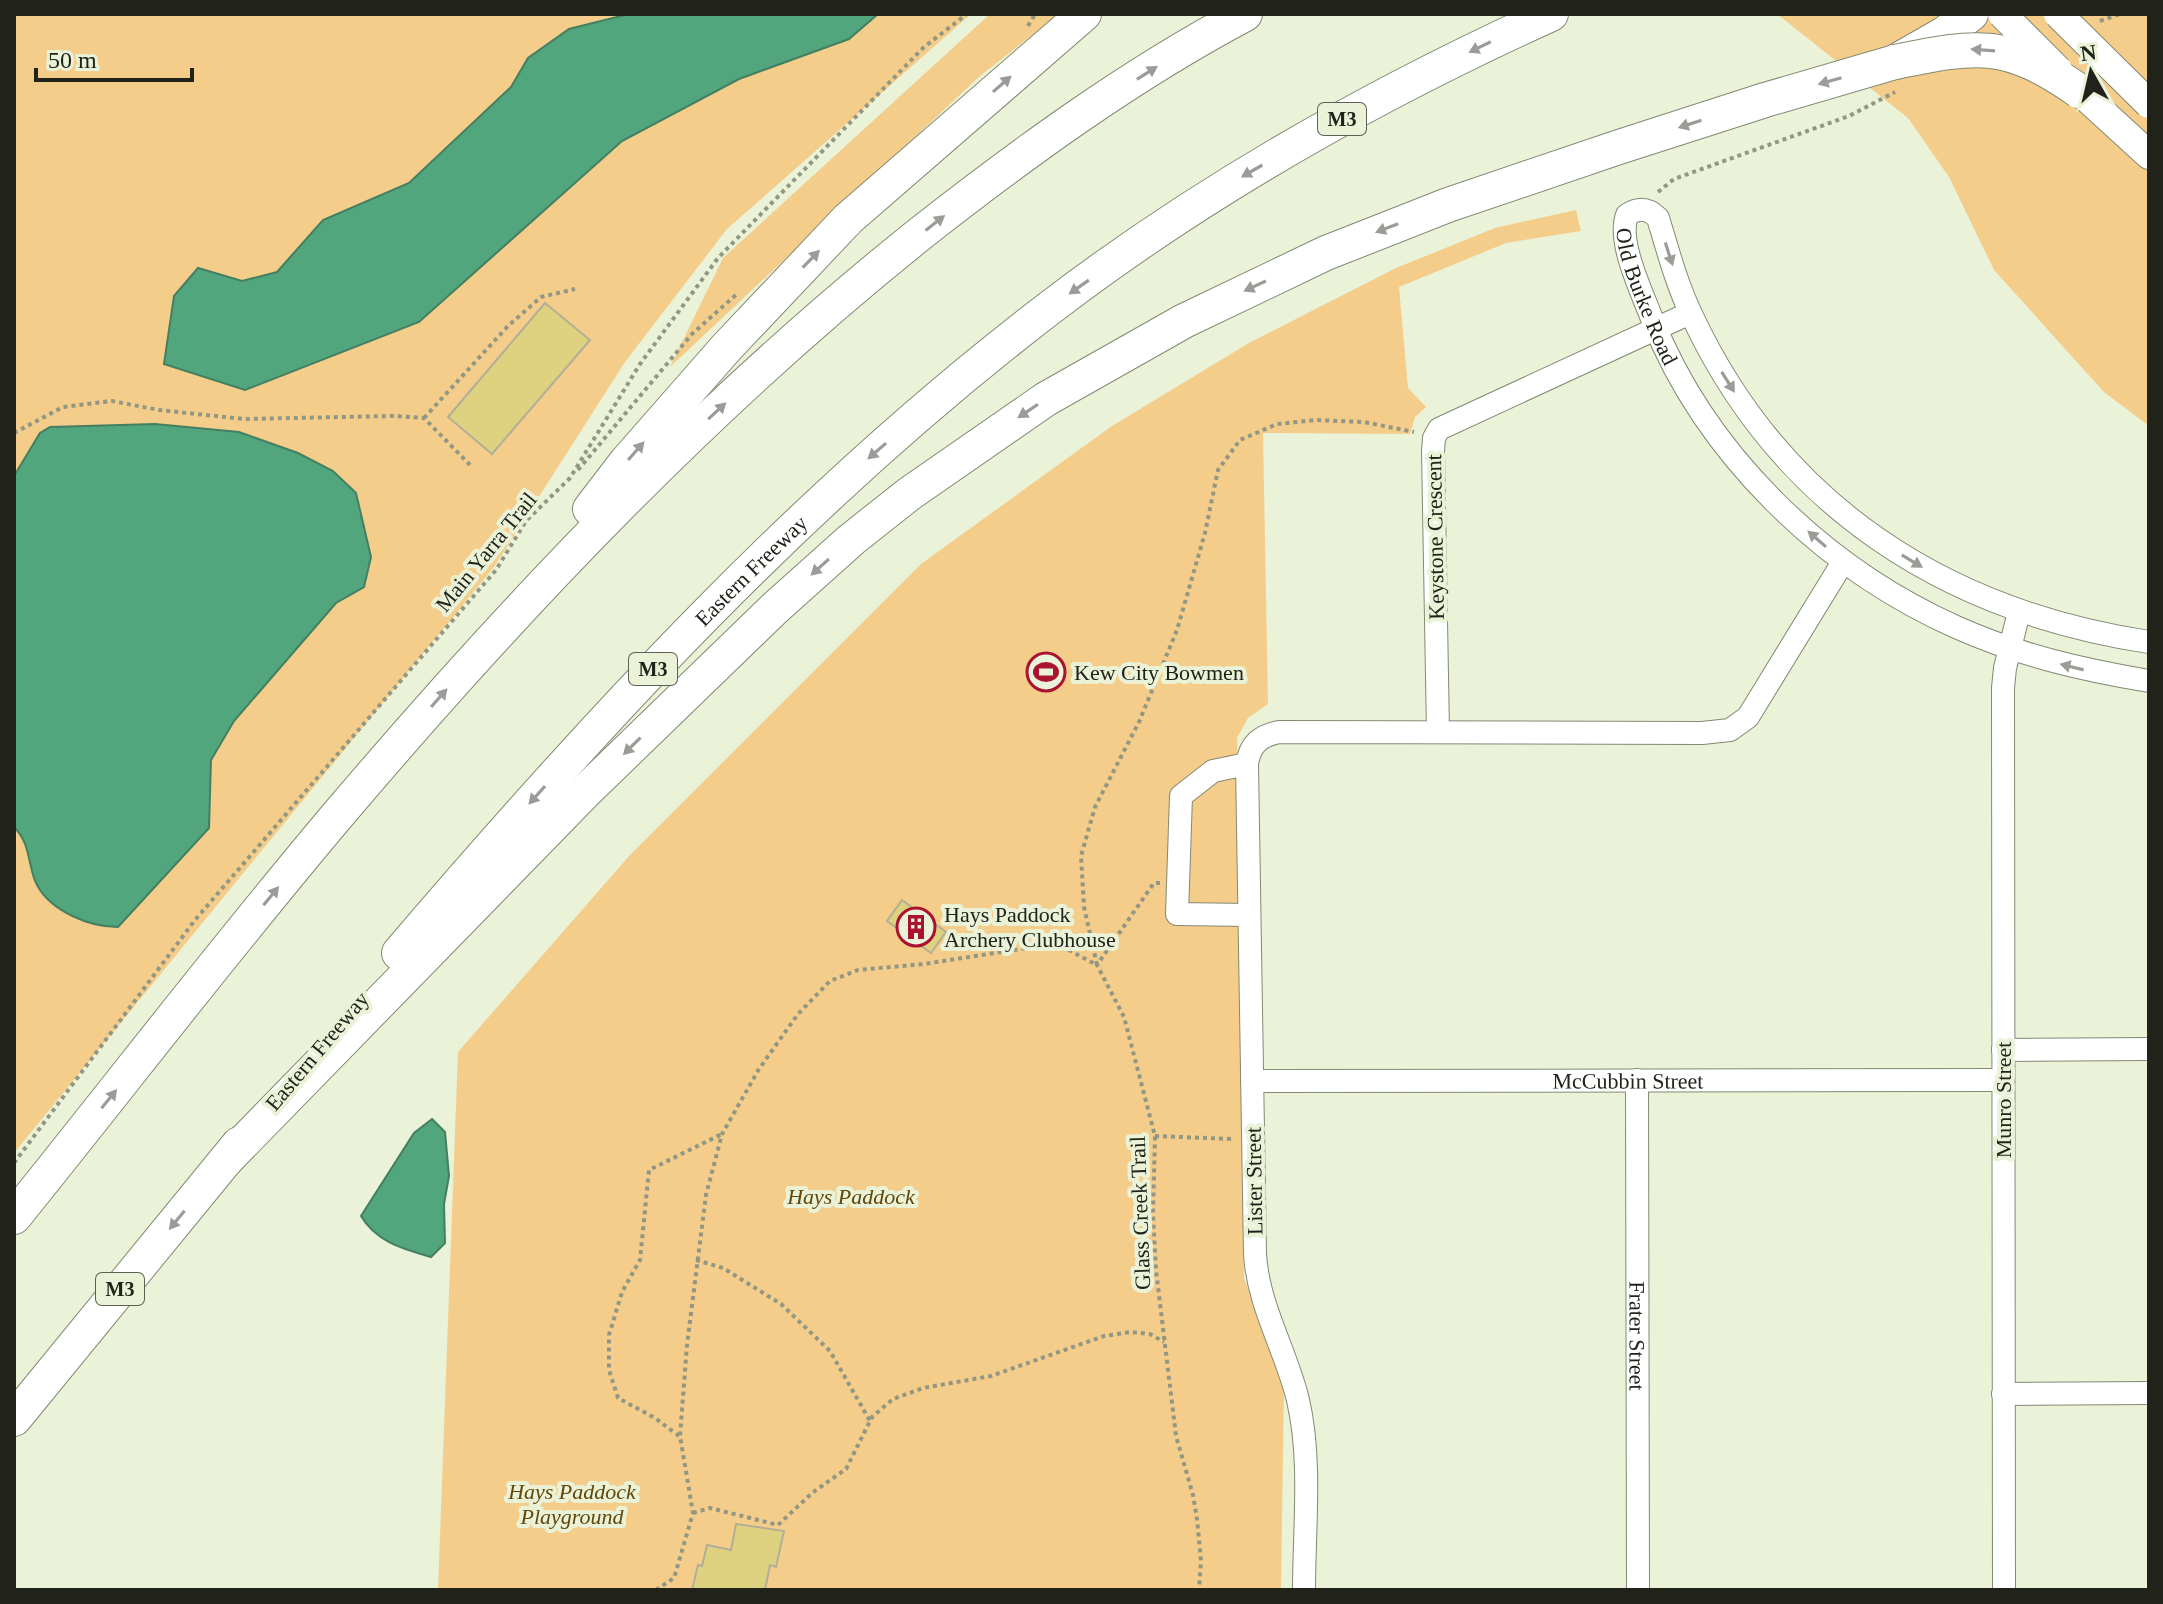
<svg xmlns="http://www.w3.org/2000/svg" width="2163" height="1604" viewBox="0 0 2163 1604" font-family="'Times New Roman',serif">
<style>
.green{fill:#f4cd8b}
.water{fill:#51a67e;stroke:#437f60;stroke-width:2}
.building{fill:#ded180;stroke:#b2af97;stroke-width:2}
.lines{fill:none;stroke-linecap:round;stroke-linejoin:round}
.minor-casing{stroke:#838973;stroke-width:24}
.major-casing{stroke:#838973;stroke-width:30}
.highway-casing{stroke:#838973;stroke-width:36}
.path{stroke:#929784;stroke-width:4;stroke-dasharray:4 4;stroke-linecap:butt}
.minor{stroke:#fff;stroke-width:22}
.major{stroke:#fff;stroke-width:28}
.highway{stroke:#fff;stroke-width:34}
.major-bridge-casing{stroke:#838973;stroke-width:30;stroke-linecap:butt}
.highway-bridge-casing{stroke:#838973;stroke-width:36;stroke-linecap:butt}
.major-bridge{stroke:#fff;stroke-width:28}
.highway-bridge{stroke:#fff;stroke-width:34}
.oneway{fill:#9b9c98}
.labels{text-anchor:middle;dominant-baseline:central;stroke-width:8;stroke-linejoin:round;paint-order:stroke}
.shield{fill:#eaf2d8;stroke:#5d6153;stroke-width:2}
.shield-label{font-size:20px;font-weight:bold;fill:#21231a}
.street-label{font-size:22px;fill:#21231a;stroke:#eaf2d8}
.poi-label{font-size:22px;fill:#21231a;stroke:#eaf2d8;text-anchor:start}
.park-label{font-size:22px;font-style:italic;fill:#62460a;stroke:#eaf2d8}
</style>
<rect width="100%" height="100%" fill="#eaf2d8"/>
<g class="green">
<polygon points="14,14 971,14 727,229 625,362 494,567 14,1153"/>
<polygon points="990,14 1059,14 980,76 670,367 723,258"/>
<polygon points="1777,14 2149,14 2149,426 2104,392 1994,270 1949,177 1908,118"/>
<polygon points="1576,210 1581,231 1506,243 1399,287 1408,388 1426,407 1415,417 1410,434 1263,433 1268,704 1248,718 1237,738 1244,1278 1284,1386 1281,1590 438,1590 458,1052 630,855 921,564 1112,426 1249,343 1396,268 1495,228"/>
</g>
<g class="water">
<polygon points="629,14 878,14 849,39 739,79 622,141 419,322 245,390 164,364 174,296 198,268 242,281 277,272 323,220 409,183 511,87 528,58 569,29"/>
<path d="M155,424L239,432L298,453L333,471L356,493L371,557L364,587L336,603L234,721L211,760L209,828L118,927C89,927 51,911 37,885C27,866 32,845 14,827V476L40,433L50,427Z"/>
<path d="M432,1119L445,1132L449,1176L444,1204L445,1243L431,1257C404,1249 376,1242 361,1216L414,1133Z"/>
</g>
<g class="building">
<polygon points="545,303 590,340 492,454 448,417"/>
<polygon points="902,900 946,932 931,953 887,921"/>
<polygon points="736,1524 784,1531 776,1567 770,1565 765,1590 692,1590 698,1565 702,1566 707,1545 731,1550"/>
</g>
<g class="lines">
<g class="minor-casing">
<g id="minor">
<path id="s1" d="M2149,642C1945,611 1781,506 1692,316C1677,285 1668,251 1658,218C1648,208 1639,207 1627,215C1617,242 1642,292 1652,319C1706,455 1824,568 1956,627C2018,655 2083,670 2149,681"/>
<polyline points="1438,732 1433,451 1434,438 1439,429 1690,313"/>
<polyline points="1247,764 1213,771 1181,796 1177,914 1249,915"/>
<polyline points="2003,1050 2149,1049"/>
<path id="s2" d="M1637,1080L1638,1590"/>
<path id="s3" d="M1252,1081L2003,1080"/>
<polyline points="2003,1394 2149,1393"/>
<path d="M1304,1590C1304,1528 1312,1461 1298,1400C1286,1350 1258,1306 1255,1254L1247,764C1250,744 1260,736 1279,732L1702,733L1730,730L1748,717L1843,562"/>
<polyline points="2004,1590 2003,688 2005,668 2019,612"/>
</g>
</g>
<g class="major-casing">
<polyline id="major" points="2079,91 2149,155"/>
</g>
<g class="highway-casing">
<g id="highway">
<polyline points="590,509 626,462 726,348 848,219 1084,14"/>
<path id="s4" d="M399,953C598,720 807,493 1051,307C1205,189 1375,94 1551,14"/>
<polyline points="226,1160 588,789 775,608 851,540 909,494 1046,399 1184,321 1326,253 1448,205 1619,147 1765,100 1895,62 1944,34 1971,14"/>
<path d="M14,1217C123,1082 229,943 342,810C519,602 707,404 921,233C1023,153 1130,75 1245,14"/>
<polyline points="14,1419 239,1144"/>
</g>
</g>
<g class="path">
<polyline points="2100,21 2120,14"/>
<polyline points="1028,26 1035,14"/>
<polyline points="1658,192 1674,179 1849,116 1895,92"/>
<polyline points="424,418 508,326 541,297 575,289"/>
<polyline points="14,433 63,407 112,401 159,410 244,419 392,416 424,418 472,467"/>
<polyline points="578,470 692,334 738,293"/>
<polyline points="1160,883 1154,883 1097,965 1124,1017 1155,1136 1153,1214 1156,1270 1176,1436 1193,1495 1197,1519 1201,1561 1199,1590"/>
<polyline points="1097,965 1084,907 1081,856 1095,807 1139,722 1177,630 1205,533 1218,470 1240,440 1277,424 1316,420 1364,422 1414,432"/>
<polyline points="1155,1136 1232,1139"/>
<polyline points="14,1163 195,920 496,570 526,521 570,478 640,364 718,258 924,47 967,14"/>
<polyline points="696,1260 723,1268 781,1304 830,1351 870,1421"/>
<polyline points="679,1436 655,1418 618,1398 609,1370 609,1335 622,1292 640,1260 649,1170 722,1134"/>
<polyline points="693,1513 710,1508 778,1525 812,1493 846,1469 872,1417 893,1399 923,1388 991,1376 1104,1336 1131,1332 1150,1334 1164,1342"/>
<polyline points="656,1590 674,1578 693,1513 680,1436 687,1345 706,1195 722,1134 759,1069 798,1014 830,981 858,970 924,964 1027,948 1063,947 1097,965"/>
</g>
<use href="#minor" class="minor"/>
<use href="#major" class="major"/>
<use href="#highway" class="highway"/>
<g class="major-bridge-casing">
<g id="major-bridge">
<polyline points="2002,14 2058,70"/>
<polyline points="2058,14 2149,104"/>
</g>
</g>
<g class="highway-bridge-casing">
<path id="highway-bridge" d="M1895,62C1979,45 2006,40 2079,91"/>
</g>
<use href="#major-bridge" class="major-bridge"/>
<use href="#highway-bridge" class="highway-bridge"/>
</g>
<defs><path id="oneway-solid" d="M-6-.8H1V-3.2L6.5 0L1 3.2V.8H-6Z" transform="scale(2)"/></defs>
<g class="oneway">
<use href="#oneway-solid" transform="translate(1480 47) rotate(154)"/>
<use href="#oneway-solid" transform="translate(1983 50) rotate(-176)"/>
<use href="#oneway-solid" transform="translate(1147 73) rotate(-32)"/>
<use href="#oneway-solid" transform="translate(1830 81) rotate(164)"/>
<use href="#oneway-solid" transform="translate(1002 84) rotate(-41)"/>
<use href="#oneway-solid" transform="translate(1690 124) rotate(162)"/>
<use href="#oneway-solid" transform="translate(1252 171) rotate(150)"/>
<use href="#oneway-solid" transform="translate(935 223) rotate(-38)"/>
<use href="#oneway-solid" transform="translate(1387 228) rotate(159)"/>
<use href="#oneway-solid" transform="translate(1669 254) rotate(72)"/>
<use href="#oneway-solid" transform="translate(811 259) rotate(-46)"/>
<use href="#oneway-solid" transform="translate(1255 286) rotate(155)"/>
<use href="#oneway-solid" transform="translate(1079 287) rotate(145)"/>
<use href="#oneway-solid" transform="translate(1728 382) rotate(58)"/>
<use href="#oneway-solid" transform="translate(717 411) rotate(-43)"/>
<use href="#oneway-solid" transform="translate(1028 411) rotate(146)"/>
<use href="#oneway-solid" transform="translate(636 451) rotate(-49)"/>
<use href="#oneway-solid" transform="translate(877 451) rotate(139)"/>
<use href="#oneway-solid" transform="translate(1817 539) rotate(-139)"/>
<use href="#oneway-solid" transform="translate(1912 561) rotate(31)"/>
<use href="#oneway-solid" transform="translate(820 567) rotate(138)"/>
<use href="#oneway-solid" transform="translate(2072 667) rotate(-166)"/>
<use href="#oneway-solid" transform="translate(439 698) rotate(-49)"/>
<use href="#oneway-solid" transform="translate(632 746) rotate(135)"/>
<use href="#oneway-solid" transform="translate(537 795) rotate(132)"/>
<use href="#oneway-solid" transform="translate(271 896) rotate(-51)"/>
<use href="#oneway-solid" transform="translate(109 1099) rotate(-51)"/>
<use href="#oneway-solid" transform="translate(177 1220) rotate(129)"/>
</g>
<defs>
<g id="stadium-ring" transform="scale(2)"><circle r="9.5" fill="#eaf2d8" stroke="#aa132f" stroke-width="1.5"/><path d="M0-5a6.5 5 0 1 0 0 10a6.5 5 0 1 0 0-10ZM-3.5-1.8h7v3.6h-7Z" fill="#aa132f"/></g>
<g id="building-ring" transform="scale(2)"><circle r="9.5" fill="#eaf2d8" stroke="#aa132f" stroke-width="1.5"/><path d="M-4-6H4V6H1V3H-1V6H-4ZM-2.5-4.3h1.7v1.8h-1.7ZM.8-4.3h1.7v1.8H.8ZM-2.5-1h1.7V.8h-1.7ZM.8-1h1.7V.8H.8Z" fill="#aa132f"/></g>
</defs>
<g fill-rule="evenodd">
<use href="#stadium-ring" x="1046" y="672"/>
<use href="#building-ring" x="916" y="927"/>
</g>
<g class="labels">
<g class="shield">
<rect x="1318" y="103" width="48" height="32" rx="6"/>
<rect x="629" y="653" width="48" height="32" rx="6"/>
<rect x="96" y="1273" width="48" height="32" rx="6"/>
</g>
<g class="shield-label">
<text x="1342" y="119">M3</text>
<text x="653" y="669">M3</text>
<text x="120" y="1289">M3</text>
</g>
<g class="street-label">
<text stroke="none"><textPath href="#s1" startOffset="810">Old Burke Road</textPath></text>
<text transform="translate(1435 537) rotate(-91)">Keystone Crescent</text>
<text transform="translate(486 552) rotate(-51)">Main Yarra Trail</text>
<text stroke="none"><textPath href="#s4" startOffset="520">Eastern Freeway</textPath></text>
<text transform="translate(317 1051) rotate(-50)">Eastern Freeway</text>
<text stroke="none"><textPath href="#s3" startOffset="376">McCubbin Street</textPath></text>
<text transform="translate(2003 1100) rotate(-90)">Munro Street</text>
<text transform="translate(1254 1181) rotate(-91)">Lister Street</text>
<text transform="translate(1140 1213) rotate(-92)">Glass Creek Trail</text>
<text stroke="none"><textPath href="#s2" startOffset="256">Frater Street</textPath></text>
</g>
<g class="poi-label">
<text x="1074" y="672">Kew City Bowmen</text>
<text x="944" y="914">Hays Paddock<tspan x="944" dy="25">Archery Clubhouse</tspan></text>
</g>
<g class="park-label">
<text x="851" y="1196">Hays Paddock</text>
<text x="572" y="1491">Hays Paddock<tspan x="572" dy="25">Playground</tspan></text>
</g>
</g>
<rect width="2163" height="1604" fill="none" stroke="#21231a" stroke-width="32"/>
<g transform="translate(2091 72) rotate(352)" stroke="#eaf2d8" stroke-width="6" paint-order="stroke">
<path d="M0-6L14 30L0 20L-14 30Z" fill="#21231a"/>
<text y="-12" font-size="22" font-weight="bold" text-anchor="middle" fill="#21231a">N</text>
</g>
<path d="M36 68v12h156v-12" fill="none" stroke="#21231a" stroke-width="4"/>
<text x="48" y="68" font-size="24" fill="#21231a" stroke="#eaf2d8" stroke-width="6" paint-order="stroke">50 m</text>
</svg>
